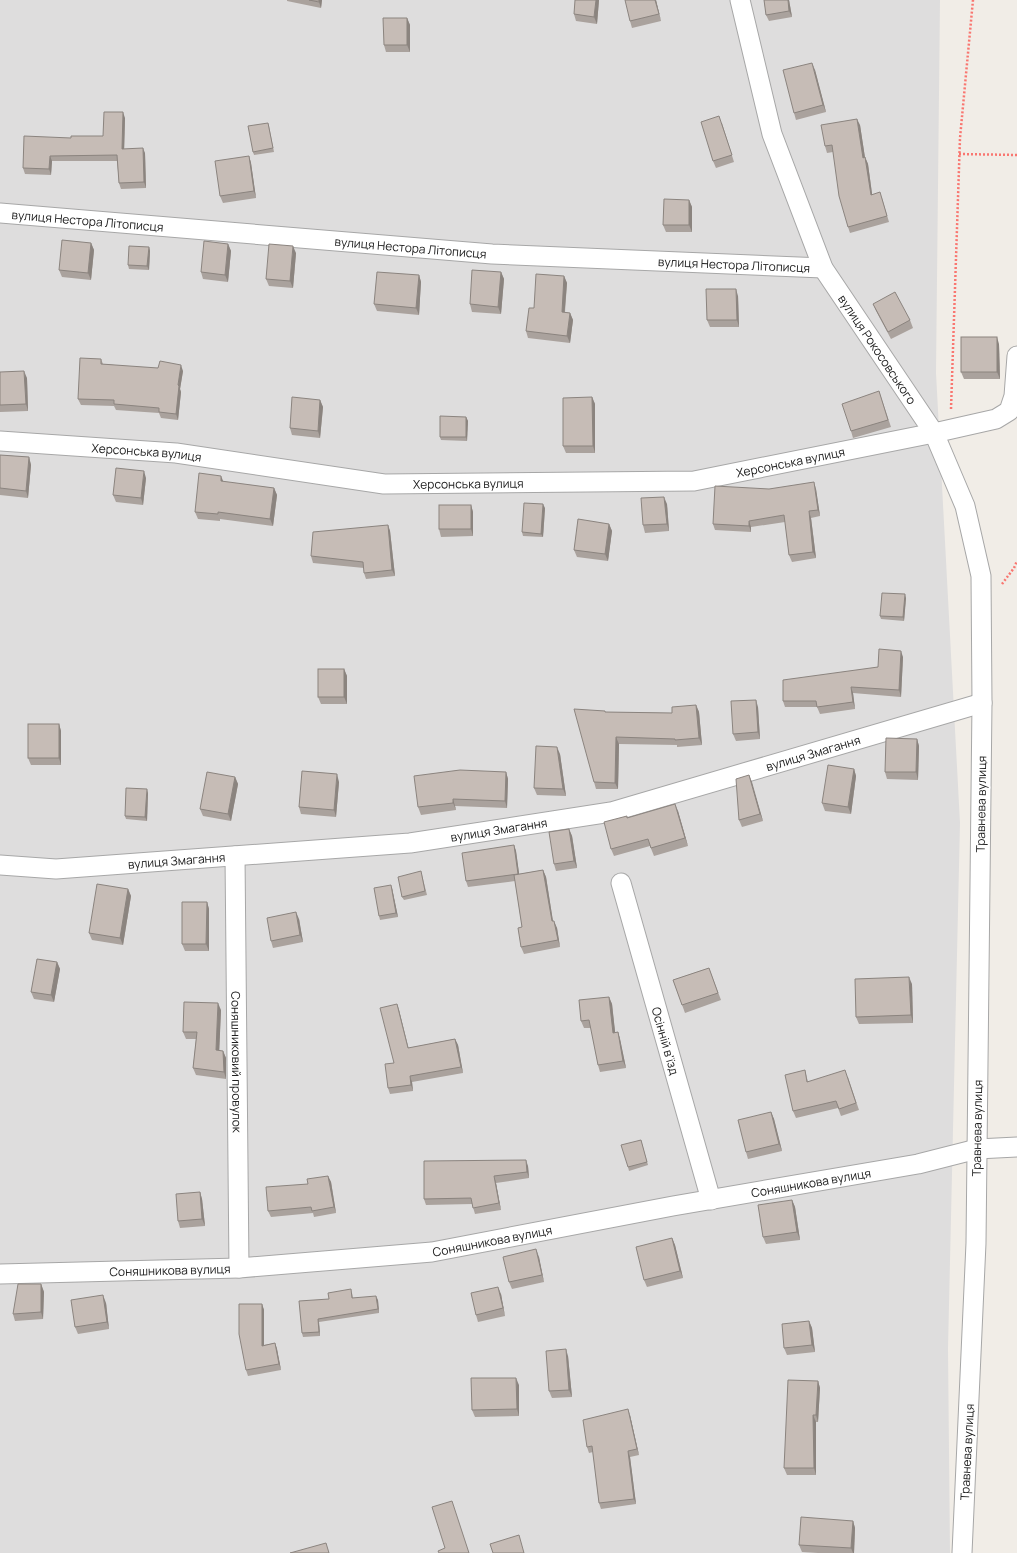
<svg xmlns="http://www.w3.org/2000/svg" width="1017" height="1553" viewBox="0 0 1017 1553" font-family="Manrope,sans-serif">
<style>
.residential{fill:#dedddd}
.lines{fill:none;stroke-linecap:round;stroke-linejoin:round}
.minor-casing{stroke:#a7a7a7;stroke-width:21}
.path{stroke:#f97670;stroke-width:2.5;stroke-dasharray:2 2;stroke-linecap:butt}
.minor{stroke:#fff;stroke-width:19}
.wall{fill:#aaa29d}
.shaded-wall{fill:#8b847f}
.building{fill:#c6bcb6;stroke:#8b847f}
.labels{text-anchor:middle;dominant-baseline:central;stroke-width:3.5;stroke-linejoin:round;paint-order:stroke}
.street-label{font-size:12px;fill:#202020;stroke:#fff}
</style>
<rect width="100%" height="100%" fill="#f1ede7"/>
<polygon class="residential" points="0,0 940,0 936,373 960,823 948,1349 950,1553 0,1553"/>
<g class="lines">
<g class="minor-casing">
<g id="minor">
<path id="s1" d="M740,0L772,134L823,268L934,433L965,506L981,576L982,703L976,1243L962,1553"/>
<path id="s2" d="M0,213L492,254L823,268"/>
<path id="s3" d="M0,441L176,453L384,484L694,481L934,433L996,419L1009,411L1014,396L1017,356"/>
<path id="s4" d="M235,856L239,1268"/>
<path id="s5" d="M0,865L56,869L410,843L611,812L982,703"/>
<path id="s6" d="M621,883L711,1200"/>
<path id="s7" d="M0,1274L239,1268L432,1252L673,1206L918,1164L977,1149L1017,1147"/>
</g>
</g>
<g class="path">
<polyline points="959,154 1017,155"/>
<polyline points="951,409 960,138 973,0"/>
<polyline points="1002,584 1014,568 1017,561"/>
</g>
<use href="#minor" class="minor"/>
</g>
<g class="wall">
<polygon points="287,0 322,0 321,8 287,1"/>
<polygon points="599,0 597,24 576,21 574,14"/>
<polygon points="656,0 661,21 632,28 630,21"/>
<polygon points="764,0 789,0 792,17 769,21 766,15"/>
<polygon points="407,18 410,25 410,52 386,52 384,45"/>
<polygon points="815,70 826,112 796,120 794,113"/>
<polygon points="125,118 124,149 145,153 146,188 121,189 119,183 117,161 52,161 51,175 25,174 23,168 71,138 103,136"/>
<polygon points="268,123 269,126 274,152 254,155 253,152"/>
<polygon points="722,123 734,162 716,168 713,161"/>
<polygon points="860,125 865,158 865,157 868,164 872,194 882,198 889,222 850,233 848,227 833,152 827,153 825,146"/>
<polygon points="249,156 251,163 256,198 223,203 220,196"/>
<polygon points="689,200 692,207 692,232 666,232 663,225"/>
<polygon points="91,243 94,250 91,280 62,277 59,270"/>
<polygon points="228,244 231,251 228,282 203,279 201,272"/>
<polygon points="149,247 150,251 149,270 129,269 128,265"/>
<polygon points="296,253 293,288 269,286 266,279"/>
<polygon points="501,272 504,279 501,314 472,312 470,304"/>
<polygon points="419,275 421,282 419,315 377,311 374,304"/>
<polygon points="564,276 567,283 565,312 570,313 573,320 570,343 528,338 526,331 534,308"/>
<polygon points="738,296 739,327 710,327 707,320"/>
<polygon points="873,304 910,320 913,328 891,339 876,311"/>
<polygon points="999,344 1000,379 964,379 961,372"/>
<polygon points="101,359 103,364 183,371 180,389 181,392 178,420 161,418 159,413 116,410 114,406 81,405 78,399"/>
<polygon points="0,372 27,378 28,411 0,412"/>
<polygon points="879,391 891,427 853,438 851,431"/>
<polygon points="592,397 595,404 595,453 566,453 563,446"/>
<polygon points="320,400 323,407 320,438 292,435 290,428"/>
<polygon points="466,417 468,421 467,441 441,440 440,437"/>
<polygon points="0,455 29,457 31,465 28,498 0,495"/>
<polygon points="146,478 143,505 116,502 113,495"/>
<polygon points="223,482 274,488 277,495 273,526 220,519 220,521 198,519 195,512"/>
<polygon points="769,489 816,489 820,516 811,518 816,558 792,562 789,555 785,522 751,527 751,532 715,530 713,524"/>
<polygon points="667,504 669,531 645,533 643,525"/>
<polygon points="471,505 473,512 473,536 441,537 439,529"/>
<polygon points="545,508 543,537 523,536 522,532"/>
<polygon points="609,524 612,531 608,561 577,557 574,550"/>
<polygon points="388,525 390,531 395,576 366,579 364,573 364,568 313,563 311,556"/>
<polygon points="906,598 904,621 881,619 880,616"/>
<polygon points="903,657 901,697 853,693 855,709 820,714 817,707 785,707 783,701 878,667"/>
<polygon points="344,669 347,676 347,704 321,704 318,697"/>
<polygon points="696,705 699,712 702,745 677,747 677,745 619,744 618,789 596,789 594,782 605,712 672,713"/>
<polygon points="758,707 760,739 736,741 733,734"/>
<polygon points="59,724 61,731 61,765 31,765 28,758"/>
<polygon points="917,739 919,746 918,780 887,779 885,772"/>
<polygon points="560,754 566,796 537,795 534,788"/>
<polygon points="854,769 856,776 851,814 825,811 822,803"/>
<polygon points="506,772 508,779 507,808 455,806 456,810 421,815 418,807"/>
<polygon points="749,775 763,821 742,827 739,820"/>
<polygon points="235,777 238,784 231,821 203,816 200,809"/>
<polygon points="339,782 336,817 301,814 299,807"/>
<polygon points="148,793 147,821 126,819 125,816"/>
<polygon points="678,811 688,846 654,856 650,846 614,856 611,849 628,818"/>
<polygon points="569,829 572,836 577,868 556,871 554,864"/>
<polygon points="514,845 516,851 519,874 543,870 546,877 553,921 557,928 560,947 524,954 521,947 522,927 515,881 468,887 466,881"/>
<polygon points="422,875 427,895 404,900 402,897"/>
<polygon points="392,888 398,917 380,920 379,916"/>
<polygon points="128,889 131,896 123,945 92,940 89,933"/>
<polygon points="207,902 209,909 209,951 185,951 182,944"/>
<polygon points="299,919 303,942 273,948 271,941"/>
<polygon points="57,962 60,969 54,1002 34,999 31,992"/>
<polygon points="709,968 721,1000 685,1013 673,980"/>
<polygon points="912,984 913,1023 859,1024 856,1017"/>
<polygon points="609,997 612,1004 615,1032 618,1032 620,1039 626,1068 600,1072 598,1065 591,1028 584,1028 581,1021"/>
<polygon points="397,1004 399,1010 408,1048 455,1039 458,1045 463,1073 412,1082 413,1091 390,1094 388,1088 394,1063"/>
<polygon points="221,1010 219,1051 223,1051 226,1058 226,1079 196,1075 193,1068 196,1039 186,1039 183,1032"/>
<polygon points="805,1070 808,1082 848,1077 859,1110 841,1116 838,1108 796,1118 793,1111"/>
<polygon points="771,1112 774,1119 782,1151 748,1159 746,1152"/>
<polygon points="641,1140 648,1165 629,1171 628,1167"/>
<polygon points="424,1161 528,1166 529,1178 496,1183 501,1210 475,1214 472,1204 426,1205 424,1199"/>
<polygon points="328,1176 331,1182 336,1213 314,1217 313,1213 271,1217 268,1211 308,1184"/>
<polygon points="200,1192 202,1199 205,1226 180,1228 178,1221"/>
<polygon points="792,1200 795,1207 800,1240 766,1244 763,1237"/>
<polygon points="672,1238 675,1245 683,1278 647,1287 644,1280"/>
<polygon points="539,1257 544,1282 512,1289 509,1282"/>
<polygon points="41,1284 44,1292 43,1319 15,1321 13,1314"/>
<polygon points="352,1293 353,1298 378,1300 379,1313 319,1322 320,1336 303,1337 302,1333 329,1299"/>
<polygon points="501,1294 505,1316 478,1322 476,1315"/>
<polygon points="106,1303 109,1329 78,1334 75,1327"/>
<polygon points="262,1304 264,1310 264,1345 275,1343 277,1349 281,1370 248,1376 246,1370"/>
<polygon points="809,1321 812,1328 815,1352 787,1355 784,1348"/>
<polygon points="568,1356 572,1397 552,1398 549,1391"/>
<polygon points="818,1381 820,1388 818,1422 816,1422 816,1475 787,1475 784,1468"/>
<polygon points="519,1385 519,1416 475,1417 472,1410"/>
<polygon points="630,1415 639,1455 630,1457 636,1504 601,1509 599,1503 593,1452 589,1453 587,1447"/>
<polygon points="853,1521 855,1528 854,1553 818,1553 802,1552 799,1545"/>
</g>
<g class="shaded-wall">
<polygon points="319,0 322,0 321,8 319,2"/>
<polygon points="596,0 599,0 597,24 594,17"/>
<polygon points="655,0 656,0 661,21"/>
<polygon points="788,0 789,0 792,17 789,11"/>
<polygon points="407,18 410,25 410,52 407,45"/>
<polygon points="812,63 815,70 826,112 823,105"/>
<polygon points="123,112 125,118 124,155 122,149"/>
<polygon points="857,119 860,125 866,164 863,158"/>
<polygon points="143,148 145,153 146,188 144,182"/>
<polygon points="50,156 52,161 51,175 49,169"/>
<polygon points="249,156 251,163 256,198 254,191"/>
<polygon points="865,157 868,164 873,201 871,195"/>
<polygon points="689,200 692,207 692,232 689,225"/>
<polygon points="91,243 94,250 91,280 88,273"/>
<polygon points="228,244 231,251 228,282 225,275"/>
<polygon points="293,246 296,253 293,288 290,281"/>
<polygon points="149,247 150,251 149,270 147,266"/>
<polygon points="501,272 504,279 501,314 498,307"/>
<polygon points="419,275 421,282 419,315 416,308"/>
<polygon points="564,276 567,283 564,319 562,312"/>
<polygon points="736,289 738,296 739,327 737,320"/>
<polygon points="570,313 573,320 570,343 567,336"/>
<polygon points="997,337 999,344 1000,379 997,372"/>
<polygon points="181,365 183,371 180,389 181,392 178,420 176,414 178,385"/>
<polygon points="24,371 27,378 28,411 26,404"/>
<polygon points="592,397 595,404 595,453 593,446"/>
<polygon points="320,400 323,407 320,438 318,431"/>
<polygon points="466,417 468,421 467,441 466,437"/>
<polygon points="29,457 31,465 28,498 26,491"/>
<polygon points="144,471 146,478 143,505 141,498"/>
<polygon points="221,476 224,483 221,481"/>
<polygon points="814,482 816,489 820,516 818,510"/>
<polygon points="274,488 277,495 273,526 270,519"/>
<polygon points="664,497 667,504 669,531 667,524"/>
<polygon points="543,504 545,508 543,537 541,534"/>
<polygon points="471,505 473,512 473,536 471,529"/>
<polygon points="809,511 811,518 816,558 813,552"/>
<polygon points="749,521 751,527 751,532 749,526"/>
<polygon points="609,524 612,531 608,561 605,554"/>
<polygon points="388,525 390,531 395,576 392,570"/>
<polygon points="905,594 906,598 904,621 903,617"/>
<polygon points="901,651 903,657 901,697 899,690"/>
<polygon points="344,669 347,676 347,704 344,697"/>
<polygon points="851,687 853,693 855,709 853,702"/>
<polygon points="756,700 758,707 760,739 758,732"/>
<polygon points="696,705 699,712 702,745 699,738"/>
<polygon points="59,724 61,731 61,765 59,758"/>
<polygon points="616,737 619,744 618,789 615,783"/>
<polygon points="917,739 919,746 918,780 916,772"/>
<polygon points="557,747 560,754 566,796 563,789"/>
<polygon points="854,769 856,776 851,814 848,807"/>
<polygon points="506,772 508,779 507,808 505,801"/>
<polygon points="337,774 339,782 336,817 334,810"/>
<polygon points="749,775 752,782 763,821 760,814"/>
<polygon points="235,777 238,784 231,821 228,814"/>
<polygon points="147,789 148,793 147,821 145,817"/>
<polygon points="453,799 455,806 456,810 453,803"/>
<polygon points="675,804 678,811 688,846 685,838"/>
<polygon points="569,829 572,836 577,868 574,861"/>
<polygon points="514,845 516,851 520,880 518,874"/>
<polygon points="543,870 546,877 554,928 552,921"/>
<polygon points="391,885 392,888 398,917 396,913"/>
<polygon points="128,889 131,896 123,945 120,938"/>
<polygon points="207,902 209,909 209,951 206,944"/>
<polygon points="296,912 299,919 303,942 300,935"/>
<polygon points="554,921 557,928 560,947 558,940"/>
<polygon points="57,962 60,969 54,1002 51,995"/>
<polygon points="909,977 912,984 913,1023 911,1015"/>
<polygon points="609,997 612,1004 616,1040 613,1033"/>
<polygon points="218,1003 221,1010 219,1057 216,1050"/>
<polygon points="397,1004 399,1010 410,1054 408,1048"/>
<polygon points="618,1032 620,1039 626,1068 623,1061"/>
<polygon points="455,1039 458,1045 463,1073 461,1067"/>
<polygon points="223,1051 226,1058 226,1079 224,1072"/>
<polygon points="410,1076 412,1082 413,1091 411,1085"/>
<polygon points="771,1112 774,1119 782,1151 779,1144"/>
<polygon points="526,1160 528,1166 529,1178 527,1172"/>
<polygon points="328,1176 331,1182 336,1213 334,1207"/>
<polygon points="494,1176 496,1183 501,1210 499,1203"/>
<polygon points="200,1192 202,1199 205,1226 202,1219"/>
<polygon points="792,1200 795,1207 800,1240 797,1232"/>
<polygon points="672,1238 675,1245 683,1278 680,1271"/>
<polygon points="536,1249 539,1257 544,1282 542,1275"/>
<polygon points="41,1284 44,1292 43,1319 41,1312"/>
<polygon points="498,1287 501,1294 505,1316 503,1308"/>
<polygon points="103,1295 106,1303 109,1329 107,1322"/>
<polygon points="376,1296 378,1300 379,1313 378,1309"/>
<polygon points="262,1304 264,1310 264,1352 262,1346"/>
<polygon points="318,1319 319,1322 320,1336 319,1332"/>
<polygon points="809,1321 812,1328 815,1352 812,1345"/>
<polygon points="275,1343 277,1349 281,1370 279,1364"/>
<polygon points="566,1349 568,1356 572,1397 569,1390"/>
<polygon points="516,1378 519,1385 519,1416 517,1409"/>
<polygon points="818,1381 820,1388 818,1422 816,1415"/>
<polygon points="628,1409 630,1415 639,1455 637,1449"/>
<polygon points="813,1415 816,1422 816,1475 814,1468"/>
<polygon points="628,1451 630,1457 636,1504 634,1499"/>
<polygon points="853,1521 855,1528 854,1553 853,1553 851,1548"/>
</g>
<g class="building">
<polygon points="309,0 319,0 319,2"/>
<polygon points="575,0 596,0 594,17 574,14"/>
<polygon points="625,0 655,0 659,14 630,21"/>
<polygon points="764,0 788,0 789,11 766,15"/>
<polygon points="383,18 407,18 407,45 384,45"/>
<polygon points="812,63 823,105 794,113 783,70"/>
<polygon points="104,112 123,112 122,149 143,148 144,182 119,183 117,155 50,156 49,169 23,168 24,136 71,138 71,136 103,136"/>
<polygon points="719,116 732,155 713,161 701,122"/>
<polygon points="857,119 863,158 865,157 871,195 880,192 887,216 848,227 839,196 832,145 825,146 821,125"/>
<polygon points="268,123 273,148 253,152 248,126"/>
<polygon points="249,156 254,191 220,196 215,161"/>
<polygon points="664,199 689,200 689,225 663,225"/>
<polygon points="62,240 91,243 88,273 59,270"/>
<polygon points="204,241 228,244 225,275 201,272"/>
<polygon points="269,244 293,246 290,281 266,279"/>
<polygon points="129,246 149,247 147,266 128,265"/>
<polygon points="472,270 501,272 498,307 470,304"/>
<polygon points="377,272 419,275 416,308 374,304"/>
<polygon points="536,274 564,276 562,312 570,313 567,336 526,331 529,308 534,308"/>
<polygon points="706,289 736,289 737,320 707,320"/>
<polygon points="895,292 910,320 888,332 873,304"/>
<rect x="961" y="337" width="36" height="35"/>
<polygon points="80,358 101,359 101,364 158,368 160,361 181,365 178,385 179,386 176,414 159,412 159,408 114,404 114,400 78,399"/>
<polygon points="24,371 26,404 0,405 0,372"/>
<polygon points="879,391 888,420 851,431 842,404"/>
<polygon points="292,397 320,400 318,431 290,428"/>
<polygon points="592,397 593,446 563,446 563,398"/>
<polygon points="440,416 466,417 466,437 440,437"/>
<polygon points="0,455 29,457 26,491 0,488"/>
<polygon points="116,468 144,471 141,498 113,495"/>
<polygon points="199,473 221,476 221,481 274,488 270,519 218,512 218,514 195,512"/>
<polygon points="814,482 818,510 809,511 813,552 789,555 784,515 749,521 749,526 713,524 715,486 769,489"/>
<polygon points="664,497 667,524 643,525 641,498"/>
<polygon points="524,503 543,504 541,534 522,532"/>
<rect x="439" y="505" width="32" height="24"/>
<polygon points="578,519 609,524 605,554 574,550"/>
<polygon points="388,525 392,570 364,573 363,562 311,556 313,532"/>
<polygon points="882,593 905,594 903,617 880,616"/>
<polygon points="879,649 901,651 899,690 851,687 853,702 817,707 816,701 783,701 783,680 878,667"/>
<rect x="318" y="669" width="26" height="28"/>
<polygon points="756,700 758,732 733,734 731,701"/>
<polygon points="696,705 699,738 675,740 675,739 616,737 615,783 594,782 574,709 605,711 605,712 672,713 672,707"/>
<rect x="28" y="724" width="31" height="34"/>
<polygon points="886,738 917,739 916,772 885,772"/>
<polygon points="536,746 557,747 563,789 534,788"/>
<polygon points="828,765 854,769 848,807 822,803"/>
<polygon points="460,770 506,772 505,801 453,799 453,803 418,807 414,776"/>
<polygon points="302,771 337,774 334,810 299,807"/>
<polygon points="207,772 235,777 228,814 200,809"/>
<polygon points="749,775 760,814 739,820 736,779"/>
<polygon points="126,788 147,789 145,817 125,816"/>
<polygon points="675,804 685,838 651,848 648,839 611,849 604,822 627,816 627,818"/>
<polygon points="569,829 574,861 554,864 549,832"/>
<polygon points="514,845 518,874 466,881 462,853"/>
<polygon points="543,870 552,921 554,921 558,940 521,947 518,928 522,927 514,875"/>
<polygon points="421,871 425,891 402,897 398,877"/>
<polygon points="97,884 128,889 120,938 89,933"/>
<polygon points="391,885 396,913 379,916 374,888"/>
<polygon points="182,902 207,902 206,944 182,944"/>
<polygon points="296,912 300,935 271,941 267,918"/>
<polygon points="37,959 57,962 51,995 31,992"/>
<polygon points="709,968 718,993 682,1005 673,980"/>
<polygon points="909,977 911,1015 856,1017 855,979"/>
<polygon points="609,997 613,1033 618,1032 623,1061 598,1065 589,1020 581,1021 579,1000"/>
<polygon points="184,1002 218,1003 216,1050 223,1051 224,1072 193,1068 197,1032 183,1032"/>
<polygon points="397,1004 408,1048 455,1039 461,1067 410,1076 411,1085 388,1088 385,1064 394,1063 380,1008"/>
<polygon points="805,1070 807,1082 845,1070 856,1103 839,1109 836,1101 793,1111 785,1075"/>
<polygon points="771,1112 779,1144 746,1152 738,1120"/>
<polygon points="641,1140 647,1162 628,1167 621,1145"/>
<polygon points="526,1160 527,1172 494,1176 499,1203 473,1208 471,1198 424,1199 424,1161"/>
<polygon points="328,1176 334,1207 312,1211 311,1207 268,1211 266,1187 308,1184 307,1179"/>
<polygon points="200,1192 202,1219 178,1221 176,1194"/>
<polygon points="792,1200 797,1232 763,1237 758,1205"/>
<polygon points="672,1238 680,1271 644,1280 636,1247"/>
<polygon points="536,1249 542,1275 509,1282 503,1257"/>
<polygon points="18,1284 41,1284 41,1312 13,1314"/>
<polygon points="498,1287 503,1308 476,1315 471,1293"/>
<polygon points="351,1289 352,1298 376,1296 378,1309 318,1319 319,1332 302,1333 299,1301 329,1299 328,1293"/>
<polygon points="103,1295 107,1322 75,1327 71,1300"/>
<polygon points="239,1304 262,1304 262,1346 275,1343 279,1364 246,1370 239,1334"/>
<polygon points="809,1321 812,1345 784,1348 782,1324"/>
<polygon points="566,1349 569,1390 549,1391 546,1351"/>
<polygon points="471,1378 516,1378 517,1409 472,1410"/>
<polygon points="788,1380 818,1381 816,1415 813,1415 814,1468 784,1468"/>
<polygon points="628,1409 637,1449 628,1451 634,1499 599,1503 592,1446 587,1447 583,1420"/>
<polygon points="452,1501 469,1553 439,1553 438,1551 445,1548 432,1507"/>
<polygon points="801,1517 853,1521 851,1548 799,1545"/>
<polygon points="519,1535 524,1553 493,1553 490,1544"/>
<polygon points="326,1543 329,1553 290,1553"/>
</g>
<g class="labels">
<g class="street-label">
<text stroke="none"><textPath href="#s2" startOffset="88">вулиця Нестора Літописця</textPath></text>
<text stroke="none"><textPath href="#s2" startOffset="412">вулиця Нестора Літописця</textPath></text>
<text stroke="none"><textPath href="#s2" startOffset="736">вулиця Нестора Літописця</textPath></text>
<text stroke="none"><textPath href="#s1" startOffset="379">вулиця Рокосовського</textPath></text>
<text stroke="none"><textPath href="#s3" startOffset="147">Херсонська вулиця</textPath></text>
<text stroke="none"><textPath href="#s3" startOffset="795">Херсонська вулиця</textPath></text>
<text stroke="none"><textPath href="#s3" startOffset="471">Херсонська вулиця</textPath></text>
<text stroke="none"><textPath href="#s5" startOffset="825">вулиця Змагання</textPath></text>
<text transform="translate(981 804) rotate(-89)">Травнева вулиця</text>
<text stroke="none"><textPath href="#s5" startOffset="501">вулиця Змагання</textPath></text>
<text stroke="none"><textPath href="#s5" startOffset="177">вулиця Змагання</textPath></text>
<text stroke="none"><textPath href="#s6" startOffset="164">Осінній в'їзд</textPath></text>
<text stroke="none"><textPath href="#s4" startOffset="206">Соняшниковий провулок</textPath></text>
<text transform="translate(977 1128) rotate(-89)">Травнева вулиця</text>
<text stroke="none"><textPath href="#s7" startOffset="818">Соняшникова вулиця</textPath></text>
<text stroke="none"><textPath href="#s7" startOffset="494">Соняшникова вулиця</textPath></text>
<text stroke="none"><textPath href="#s7" startOffset="170">Соняшникова вулиця</textPath></text>
<text transform="translate(967 1452) rotate(-87)">Травнева вулиця</text>
</g>
</g>
</svg>
